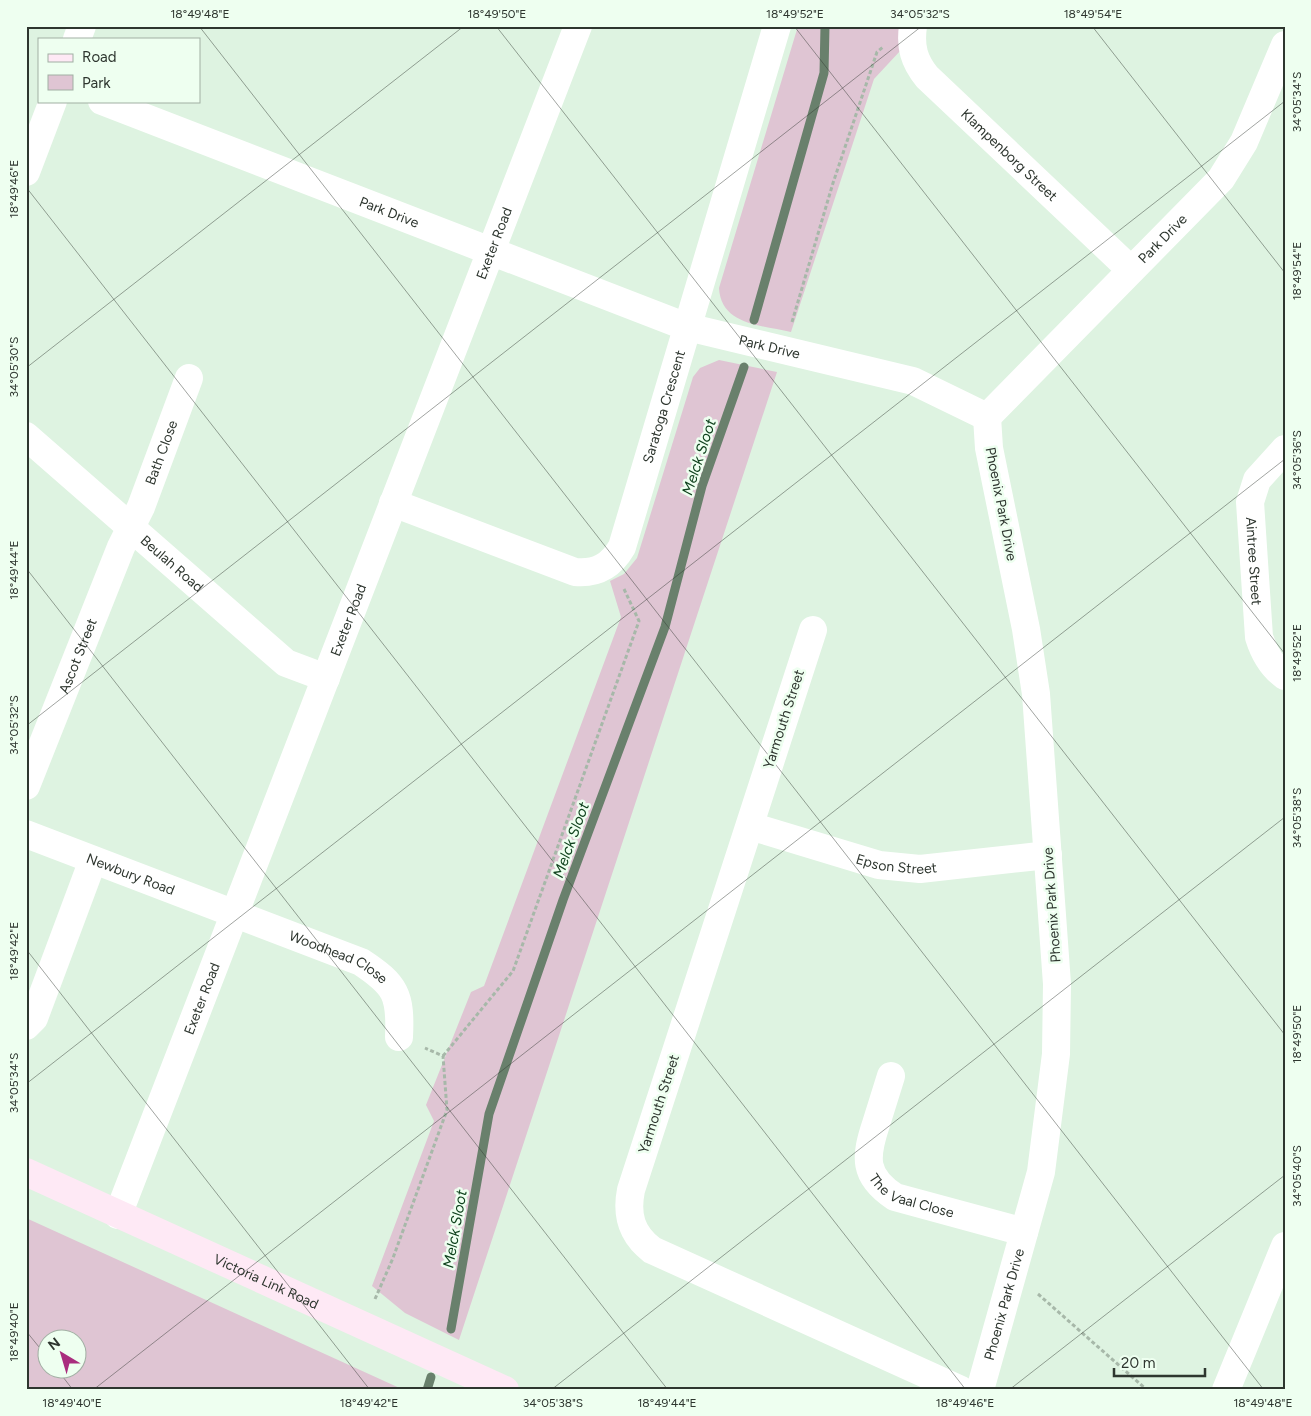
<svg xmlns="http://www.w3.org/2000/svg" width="1311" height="1416" viewBox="0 0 1311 1416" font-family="Figtree,sans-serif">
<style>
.green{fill:#dfc5d3;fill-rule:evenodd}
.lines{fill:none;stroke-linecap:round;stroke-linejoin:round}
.stream{stroke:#69806c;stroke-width:9}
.path{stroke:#a7b8a9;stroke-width:3;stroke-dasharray:4 2.5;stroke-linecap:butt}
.street{stroke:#fff;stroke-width:28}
.secondary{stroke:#fee9f5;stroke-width:28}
.ticks{fill:none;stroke:#2e362f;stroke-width:1;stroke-opacity:0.45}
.labels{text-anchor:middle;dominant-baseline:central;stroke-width:5;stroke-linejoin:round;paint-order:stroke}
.street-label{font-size:14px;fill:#2e362f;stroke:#eefff0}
.water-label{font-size:15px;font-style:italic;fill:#0f421d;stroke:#eefff0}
.neatline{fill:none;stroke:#2e362f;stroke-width:2}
.ticks-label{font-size:12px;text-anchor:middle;fill:#2e362f}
</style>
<rect width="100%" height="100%" fill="#def3e1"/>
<g class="green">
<path d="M798,26H901V50L874,79L791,332C761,325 721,325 719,288Z"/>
<polygon points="719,360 777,372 459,1340 405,1313 372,1286 434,1121 426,1105 471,992 484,986 621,617 610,581 624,574 637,558 693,377 700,368"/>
<path d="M26,1218L404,1390H26ZM48,1338H78V1368H48Z"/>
</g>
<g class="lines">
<g class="stream">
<polyline points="754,320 824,73 825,26"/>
<polyline points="451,1329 489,1114 563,900 665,627 702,486 744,367"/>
<polyline points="427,1390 431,1377"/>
</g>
<g class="path">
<polyline points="792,322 833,183 877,52 883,47"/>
<polyline points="443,1056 513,971 639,621 624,589"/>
<polyline points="1038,1294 1147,1390"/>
<polyline points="375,1299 393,1258 447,1110 443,1056 425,1048"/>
</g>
<g class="street">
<path id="s1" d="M913,26C910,47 914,61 927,77L1131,270"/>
<polyline points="77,39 82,26"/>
<path id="s2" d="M102,101L687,327L913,381L987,417L1221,179L1244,142L1285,45"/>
<polyline points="26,172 53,101"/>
<path id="s3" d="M26,436L286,663L326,678"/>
<path id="s4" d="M1285,449L1257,480L1250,502L1259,637C1264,653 1271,666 1285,676"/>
<path id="s5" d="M393,503L575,572C597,574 611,566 622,547L777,26"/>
<path d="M813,630L631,1190C626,1215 631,1234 652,1250L961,1390"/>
<path id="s6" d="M26,786L121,547L141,507L189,378"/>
<path id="s7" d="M750,826L879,865L920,869L1048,855"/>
<path id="s8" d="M26,834L361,962C396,985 401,995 399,1037"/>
<polyline points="26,1026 34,1018 93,860"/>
<path id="s9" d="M891,1076C886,1092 881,1108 876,1124C865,1157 863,1176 895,1197L1024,1232"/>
<path id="s10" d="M118,1215L578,26"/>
<path id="s11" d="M980,1390L1041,1172L1056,1054L1057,984L1036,694L1026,629L989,448L987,417"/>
<polyline points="1226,1390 1285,1246"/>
</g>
<path class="secondary" id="s12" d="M26,1172L505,1390"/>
</g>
<path class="ticks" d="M199,26L1264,1390M496,26L1285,1035M794,26L1285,654M1092,26L1285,273M26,187L966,1390M26,368L464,26M26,568L668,1390M26,726L922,26M26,949L370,1390M26,1084L1285,101M26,1331L48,1358M56,1368L73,1390M93,1390L1285,459M551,1390L1285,817M1009,1390L1285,1175"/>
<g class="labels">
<g class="street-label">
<text stroke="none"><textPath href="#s1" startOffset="168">Klampenborg Street</textPath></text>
<text stroke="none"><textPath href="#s2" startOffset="308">Park Drive</textPath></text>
<text stroke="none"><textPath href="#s2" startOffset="1192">Park Drive</textPath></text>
<text stroke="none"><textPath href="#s10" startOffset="1042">Exeter Road</textPath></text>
<text stroke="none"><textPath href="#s2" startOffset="712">Park Drive</textPath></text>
<text stroke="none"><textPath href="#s5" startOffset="398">Saratoga Crescent</textPath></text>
<text stroke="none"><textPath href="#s6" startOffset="360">Bath Close</textPath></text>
<text transform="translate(1001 504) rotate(79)">Phoenix Park Drive</text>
<text stroke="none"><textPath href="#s4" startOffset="124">Aintree Street</textPath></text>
<text stroke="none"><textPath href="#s3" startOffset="194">Beulah Road</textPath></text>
<text stroke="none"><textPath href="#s10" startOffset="638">Exeter Road</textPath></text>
<text stroke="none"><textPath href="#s6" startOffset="140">Ascot Street</textPath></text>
<text transform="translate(784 719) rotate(-72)">Yarmouth Street</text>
<text stroke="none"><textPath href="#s7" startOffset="152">Epson Street</textPath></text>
<text stroke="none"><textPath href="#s8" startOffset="112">Newbury Road</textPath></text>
<text transform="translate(1052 905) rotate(-94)">Phoenix Park Drive</text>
<text stroke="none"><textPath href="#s8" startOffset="336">Woodhead Close</textPath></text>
<text stroke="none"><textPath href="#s10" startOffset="232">Exeter Road</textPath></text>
<text transform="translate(659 1104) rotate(-72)">Yarmouth Street</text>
<text stroke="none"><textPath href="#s9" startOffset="149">The Vaal Close</textPath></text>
<text stroke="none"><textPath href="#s12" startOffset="264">Victoria Link Road</textPath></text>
<text stroke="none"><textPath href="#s11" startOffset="89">Phoenix Park Drive</textPath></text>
</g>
<g class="water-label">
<text transform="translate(699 457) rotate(-72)">Melck Sloot</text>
<text transform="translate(571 840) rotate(-70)">Melck Sloot</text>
<text transform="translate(455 1229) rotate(-80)">Melck Sloot</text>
</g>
</g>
<rect width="1311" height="1416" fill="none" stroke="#eefff0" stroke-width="55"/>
<rect x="38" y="38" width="162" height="65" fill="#eefff0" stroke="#a1afa3"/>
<rect x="48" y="54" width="25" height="8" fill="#fee9f5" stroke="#a1afa3"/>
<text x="82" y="62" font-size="15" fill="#2e362f">Road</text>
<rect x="48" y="75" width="25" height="15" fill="#dfc5d3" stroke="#a1afa3"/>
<text x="82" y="88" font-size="15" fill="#2e362f">Park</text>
<g transform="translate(62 1354) rotate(322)"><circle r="24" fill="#eefff0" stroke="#a1afa3"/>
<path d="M0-4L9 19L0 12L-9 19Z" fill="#a92d7e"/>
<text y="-8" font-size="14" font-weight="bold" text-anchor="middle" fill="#2e362f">N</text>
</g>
<path d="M1114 1368v8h91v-8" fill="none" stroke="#2e362f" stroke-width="2.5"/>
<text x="1121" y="1368" font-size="15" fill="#2e362f" stroke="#eefff0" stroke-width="4" paint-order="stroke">20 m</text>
<rect x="28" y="28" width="1256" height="1360" class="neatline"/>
<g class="ticks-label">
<text x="200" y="18">18°49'48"E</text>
<text x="497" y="18">18°49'50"E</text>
<text x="795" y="18">18°49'52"E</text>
<text x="920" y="18">34°05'32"S</text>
<text x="1093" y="18">18°49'54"E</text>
<text transform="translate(1297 102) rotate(-90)" y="4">34°05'34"S</text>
<text transform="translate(14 189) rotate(-90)" y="4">18°49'46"E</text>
<text transform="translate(1297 271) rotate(-90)" y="4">18°49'54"E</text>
<text transform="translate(14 367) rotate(-90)" y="4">34°05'30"S</text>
<text transform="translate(1297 460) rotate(-90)" y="4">34°05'36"S</text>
<text transform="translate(14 570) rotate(-90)" y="4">18°49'44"E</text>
<text transform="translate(1297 653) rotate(-90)" y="4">18°49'52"E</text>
<text transform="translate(14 725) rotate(-90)" y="4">34°05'32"S</text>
<text transform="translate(1297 818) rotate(-90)" y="4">34°05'38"S</text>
<text transform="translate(14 951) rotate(-90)" y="4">18°49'42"E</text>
<text transform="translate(1297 1034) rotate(-90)" y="4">18°49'50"E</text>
<text transform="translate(14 1083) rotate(-90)" y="4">34°05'34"S</text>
<text transform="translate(1297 1176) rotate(-90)" y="4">34°05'40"S</text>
<text transform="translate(14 1332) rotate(-90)" y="4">18°49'40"E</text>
<text x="72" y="1407">18°49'40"E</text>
<text x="369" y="1407">18°49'42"E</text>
<text x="553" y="1407">34°05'38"S</text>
<text x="667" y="1407">18°49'44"E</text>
<text x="965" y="1407">18°49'46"E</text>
<text x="1263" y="1407">18°49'48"E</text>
</g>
</svg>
